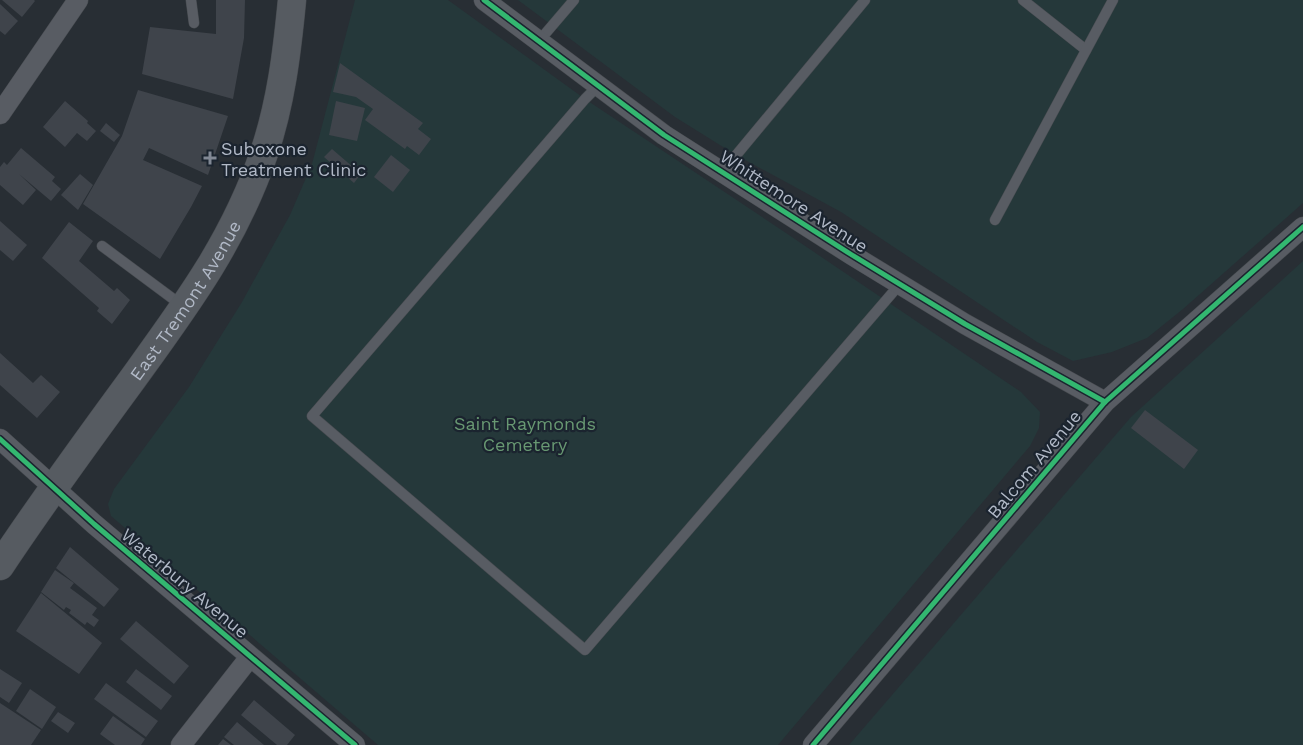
<svg xmlns="http://www.w3.org/2000/svg" width="1303" height="745" viewBox="0 0 1303 745" font-family="'Work Sans',sans-serif">
<style>
.green{fill:#25383a}
.building{fill:#3f444b}
.lines{fill:none;stroke-linecap:round;stroke-linejoin:round}
.service-casing{stroke:#464a4f;stroke-width:11}
.minor-casing{stroke:#464a4f;stroke-width:21}
.secondary-casing{stroke:#464a4f;stroke-width:29}
.service{stroke:#585c63;stroke-width:10}
.minor{stroke:#585c63;stroke-width:20}
.secondary{stroke:#565b61;stroke-width:28}
.cycleway-casing{stroke:#1b242f;stroke-width:8}
.cycleway{stroke:#33b770;stroke-width:5}
.poi-dot{fill:#818894;stroke:#1b242f;stroke-width:2}
.labels{text-anchor:middle;dominant-baseline:central;stroke-width:4.5;stroke-linejoin:round;paint-order:stroke}
.poi-label{font-size:18px;fill:#b1b9c7;stroke:#1b242f;text-anchor:start}
.street-label{font-size:18px;fill:#b1b9c7;stroke:#1b242f}
.park-label{font-size:18px;fill:#689872;stroke:#1b242f}
</style>
<rect width="100%" height="100%" fill="#282e34"/>
<g class="green">
<polygon points="355,0 448,0 585,99 783,231 1021,392 1040,412 1039,428 1030,446 778,745 378,745 111,516 108,504 114,489 189,387 242,302 290,215 312,164"/>
<polygon points="518,0 1303,0 1303,203 1183,309 1147,338 1112,352 1073,361 1037,342 841,212 736,155 675,117"/>
<polygon points="1303,261 1303,745 849,745 1131,417"/>
</g>
<g class="building">
<polygon points="2,0 34,0 35,1 22,17"/>
<polygon points="216,0 245,0 244,38 233,99 142,74 150,27 216,34"/>
<polygon points="0,4 18,21 5,35 0,31"/>
<polygon points="340,63 423,123 418,129 431,139 419,155 407,146 405,149 365,120 373,109 356,97 333,92"/>
<polygon points="138,90 228,116 208,175 149,148 143,160 202,186 191,207 160,259 83,204 122,136"/>
<polygon points="65,101 88,121 87,123 96,131 87,141 77,133 65,147 43,127"/>
<polygon points="336,101 365,108 357,141 329,135"/>
<polygon points="106,123 120,135 114,142 100,131"/>
<polygon points="21,148 55,177 52,181 61,189 51,201 19,174 36,190 23,205 0,185 0,167 4,162 7,165"/>
<polygon points="332,149 361,174 354,183 324,157"/>
<polygon points="391,155 410,170 393,192 374,177"/>
<polygon points="80,174 93,185 78,210 61,195"/>
<polygon points="0,221 27,245 13,261 0,250"/>
<polygon points="69,222 93,241 79,261 114,291 117,288 130,300 112,324 97,311 99,308 42,258"/>
<polygon points="0,353 33,383 41,375 60,392 37,418 0,385"/>
<polygon points="1145,410 1198,450 1184,469 1131,428"/>
<polygon points="70,547 119,589 104,607 56,568"/>
<polygon points="55,570 74,583 70,588 97,608 92,615 99,620 94,627 87,622 85,625 69,613 71,610 66,607 64,610 41,592"/>
<polygon points="41,593 102,643 79,674 16,631"/>
<polygon points="136,621 189,666 174,684 120,639"/>
<polygon points="0,669 22,683 9,703 0,697"/>
<polygon points="136,669 172,696 161,710 126,682"/>
<polygon points="106,683 158,721 146,737 94,699"/>
<polygon points="30,689 56,707 42,729 16,711"/>
<polygon points="254,700 295,735 287,745 277,745 241,715"/>
<polygon points="0,703 41,730 31,745 0,745"/>
<polygon points="58,712 75,723 68,733 51,721"/>
<polygon points="113,716 145,739 141,745 115,745 100,734"/>
<polygon points="237,722 264,745 234,745 224,737"/>
<polygon points="223,739 231,745 218,745"/>
</g>
<g class="lines">
<g class="service-casing">
<g id="service">
<polyline points="191,0 194,23"/>
<polyline points="1023,0 1086,50"/>
<polyline points="539,41 574,0"/>
<polyline points="598,86 585,99 312,416 585,650 900,284"/>
<polyline points="723,171 865,0"/>
<polyline points="995,220 1113,0"/>
<polyline points="102,246 184,307"/>
</g>
</g>
<g class="minor-casing">
<g id="minor">
<polyline points="484,0 664,135 852,255 965,324 1105,402"/>
<polyline points="0,114 78,0"/>
<polyline points="0,439 94,524 355,745"/>
<polyline points="181,745 250,657"/>
<polyline points="813,745 1105,402 1303,227"/>
</g>
</g>
<g class="secondary-casing">
<g id="secondary">
<path id="s1" d="M0,566C41,504 85,444 129,384C184,308 234,242 264,153C281,103 287,52 292,0"/>
</g>
</g>
<use href="#service" class="service"/>
<use href="#minor" class="minor"/>
<use href="#secondary" class="secondary"/>
<g class="cycleway-casing">
<g id="cycleway">
<polyline points="484,0 664,135 852,255 965,324 1105,402"/>
<polyline points="0,439 94,524 355,745"/>
<polyline points="813,745 1105,402 1303,227"/>
</g>
</g>
<use href="#cycleway" class="cycleway"/>
</g>
<path class="poi-dot" d="M207.5 150.5h5v5h5v5h-5v5h-5v-5h-5v-5h5z"/>
<g class="labels">
<g class="poi-label">
<text x="221" y="148">Suboxone<tspan x="221" dy="21">Treatment Clinic</tspan></text>
</g>
<g class="street-label">
<text transform="translate(794 201) rotate(33)">Whittemore Avenue</text>
<text stroke="none"><textPath href="#s1" startOffset="324">East Tremont Avenue</textPath></text>
<text transform="translate(1034 464) rotate(-50)">Balcom Avenue</text>
<text transform="translate(185 583) rotate(40)">Waterbury Avenue</text>
</g>
<g class="park-label">
<text x="525" y="423">Saint Raymonds<tspan x="525" dy="21">Cemetery</tspan></text>
</g>
</g>
</svg>
